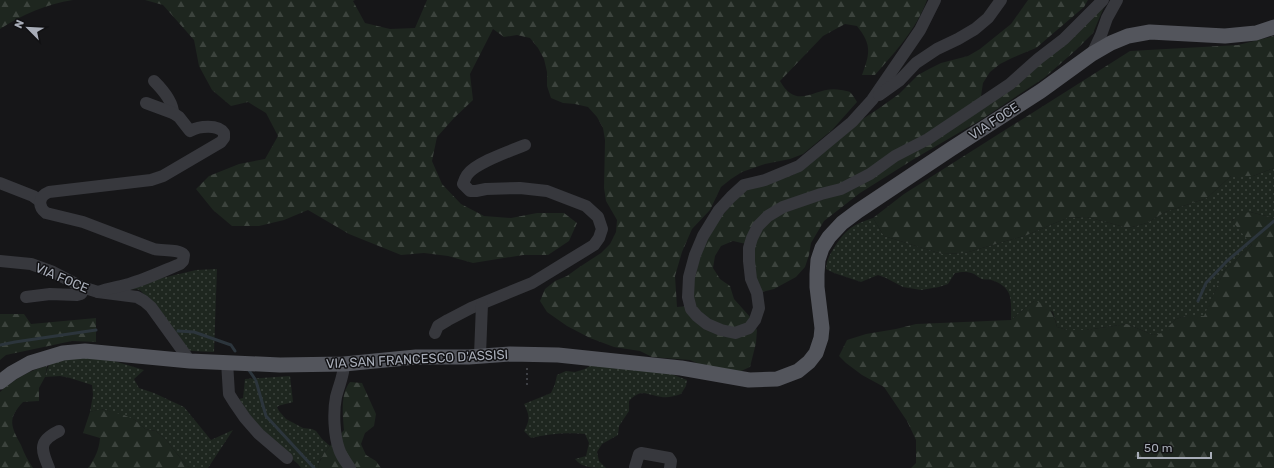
<svg xmlns="http://www.w3.org/2000/svg" width="1274" height="468" viewBox="0 0 1274 468" font-family="Rubik,sans-serif">
<style>
.grass{fill:url(#grass-dots)}
.forest{fill:url(#forest-firs)}
.lines{fill:none;stroke-linecap:round;stroke-linejoin:round}
.stream{stroke:#2c353c;stroke-width:3}
.path{stroke:#3d3f44;stroke-width:2;stroke-dasharray:2 3;stroke-linecap:butt}
.minor{stroke:#37383d;stroke-width:12}
.major{stroke:#53555c;stroke-width:15}
.labels{text-anchor:middle;dominant-baseline:central;stroke-width:3;stroke-linejoin:round;paint-order:stroke}
.street-label{font-size:13px;fill:#a8adb8;stroke:#111113}
</style>
<defs>
<pattern id="grass-dots" width="8" height="8" patternUnits="userSpaceOnUse"><rect width="8" height="8" fill="#1e261f"/><path d="M2 2h.1M6 6h.1" fill="none" stroke="#3c433d" stroke-width="1.8" stroke-linecap="round"/></pattern>
<pattern id="forest-firs" width="22" height="20" patternUnits="userSpaceOnUse"><rect width="22" height="20" fill="#1e261f"/><path d="M5 1l3.5 6h-7zM16 11l3.5 6h-7z" fill="#3c433d"/></pattern>
</defs>
<rect width="100%" height="100%" fill="#161618"/>
<g class="grass">
<path d="M1274,168V218L1250,212L1232,220L1252,245L1224,271L1204,317L1186,316L1176,319L1162,334L1153,335L1127,324L1086,330H1067L1057,327L1053,312L1034,301L1011,320C1011,301 1014,287 991,280C988,279 985,280 982,279C979,278 976,275 974,274C967,271 962,272 955,273L948,284L939,287L921,290L903,287L886,278L878,275L861,282L834,273L826,269C827,259 829,256 834,248C846,229 852,225 873,218L884,236L942,254L965,253L1027,235L1067,218L1087,217L1128,228L1147,223L1165,212L1207,198L1231,176H1253Z"/>
<polygon points="217,269 214,352 192,351 188,350 165,318 141,291 137,289 117,291 116,289 196,270"/>
<path d="M70,357L104,358L144,370L134,379L139,388L154,393L184,407L211,440L233,430L208,468H192L187,466L165,439L156,431L145,429L135,420L102,409L90,412L93,395L92,385L70,378L60,376L45,377C49,359 53,361 70,357Z"/>
<path d="M593,364L669,373L687,380L686,386L681,394C675,396 668,398 662,397C647,395 641,388 629,401V411L619,426L618,435L602,444L597,452L599,461L606,468C593,468 582,468 575,459L586,456L589,443L585,434C567,432 548,434 531,438L524,431C530,420 530,416 524,404L551,393L555,384L557,375L566,371L575,372L585,369Z"/>
<path d="M290,376L293,402C287,404 281,404 277,407L279,411L286,419L303,428L312,429L316,431L322,439L330,446L324,453L318,464L319,468H301L298,464L262,433L239,399L243,398L245,379Z"/>
</g>
<g class="forest">
<path d="M0,0H73C47,4 21,15 0,29Z"/>
<path d="M145,0H355L353,1L365,23L390,29L415,28L427,0H927C916,30 895,52 875,75H862C870,53 872,45 857,26L845,24L823,36L780,81C798,113 816,84 841,90C843,90 847,91 850,92C853,95 855,99 857,102L832,130L803,154L790,159L765,164L742,172L731,179L721,187L710,210L692,229L682,252L675,276L677,307L688,306L695,268L714,225L741,194L752,187L793,175L855,124L878,109L899,94L918,75L929,69L941,63L968,56L980,49L1011,24L1028,0H1088L1084,7L1036,48L1012,58L1000,64L990,72L983,83L981,96L986,99L1107,0L1093,33L1076,50L1044,78L979,121L914,159L860,193L824,221L811,243L809,255L805,267L796,277L774,289L762,292L754,282L746,244L733,241L721,246L715,256L713,268L720,279L730,286L734,299L751,318L757,330L756,343L750,367L739,372L701,365L690,360L652,357L640,351L614,347L590,338L567,326L547,312L540,301L545,289L555,281L567,276L578,268L601,253L610,244L616,232L617,220L606,201L604,188L605,140L603,128L597,117L588,107L575,104L563,103L551,98L547,86V72L544,59L538,48L530,38L517,35L504,37L493,29L470,74L473,100L454,118L437,137L432,161L442,184L461,204L484,216L511,218L537,213H564L577,223L569,241L548,255H523L473,263L448,256L424,253L401,255L349,234L308,210L284,220L259,226H232L213,210L196,189L209,176L239,164L265,159L278,136L266,113L248,102L231,106L212,90L199,66L194,40L163,5Z"/>
<polygon points="1274,36 1274,168 1253,176 1231,176 1207,198 1165,212 1147,223 1128,228 1087,217 1067,218 1027,235 965,253 942,254 884,236 873,218 904,194 1130,51 1238,45"/>
<path d="M1250,212L1274,218V468H911L916,463V440L907,421L884,387L862,375L846,363L839,356L847,340L866,334L896,329L916,324L1011,320L1034,301C1050,304 1053,312 1057,327L1067,330H1086L1127,324L1153,335L1162,333L1176,319L1186,316H1204L1224,271L1252,245L1232,221L1240,214Z"/>
<polygon points="0,314 24,314 31,324 96,318 96,342 72,341 6,355 0,360"/>
<path d="M47,366L45,377L39,388V401L23,402C7,419 11,426 21,445C24,453 28,461 33,468H0V392C13,380 30,370 47,366Z"/>
<path d="M350,382L362,383L376,414L374,426L365,433L361,444L366,455L376,461L381,468H319L318,465L324,453L344,430C343,415 340,394 350,382Z"/>
<path d="M101,409L124,415L135,420L145,429L156,431L165,439L187,466L192,468H88C95,458 99,450 100,438L83,433L90,412Z"/>
</g>
<g class="lines">
<g class="stream">
<polyline points="1198,301 1206,283 1227,261 1274,221"/>
<polyline points="178,331 194,332 231,345 235,351"/>
<polyline points="0,345 15,342 96,330"/>
<polyline points="248,369 255,379"/>
<polyline points="256,381 266,416 314,468"/>
</g>
<polyline class="path" points="527,385 527,365"/>
<g class="minor">
<polyline points="935,0 920,30 872,100 852,122 799,166 765,180 744,185 731,197 719,210 703,236 695,255 689,277 688,297 691,309 697,316 707,324 721,330 735,333 749,328 755,320 759,308 757,293 751,279 749,261 749,248 752,238 758,226 768,216 783,207 821,194 841,189 870,174 895,156 928,139 1010,84 1038,59 1064,39 1103,0"/>
<polyline points="1092,54 1101,35 1107,18 1117,0"/>
<path d="M154,81C162,89 173,101 173,113"/>
<polyline points="879,95 900,80 916,63 937,49 958,39 975,29 988,18 1001,0"/>
<polyline points="0,183 33,196 40,201"/>
<polyline points="0,261 31,264 53,272 82,287 98,292 137,297 144,301 151,307 190,361"/>
<path d="M98,292C108,288 118,287 129,284C146,279 163,271 180,264L183,261L184,255C179,249 162,251 154,249L83,222L46,213C37,206 39,196 49,192L151,180L163,176L221,142L224,138V133C218,124 199,126 190,131L179,117L173,113L146,103"/>
<polyline points="26,297 50,294 77,295 81,294 85,288"/>
<path d="M435,333L438,326L448,320L471,308L532,283L594,245L599,238L602,229L598,217L586,206L547,191L520,188L486,189L476,191H470L463,184C464,181 465,178 467,175C475,163 510,151 525,145"/>
<polyline points="480,355 482,304"/>
<polyline points="227,362 229,394 234,402 245,418 259,434 287,458"/>
<path d="M344,364C344,375 339,385 336,397C333,412 334,435 339,449C341,456 346,462 350,468"/>
<polyline points="635,467 639,454 641,453 669,458 671,461 670,468"/>
<path d="M49,468C41,449 38,441 59,431"/>
</g>
<polyline class="major" points="0,382 12,373 30,363 63,353 85,351 190,361 280,365 344,364 416,357 469,357 510,354 558,355 681,368 749,380 777,379 798,371 809,362 816,353 821,338 822,328 817,287 817,274 818,260 822,248 829,237 842,223 858,211 951,149 1041,91 1092,54 1111,43 1128,36 1150,32 1225,36 1256,33 1274,27"/>
</g>
<g class="labels">
<g class="street-label">
<text transform="translate(994 121) rotate(-33)">VIA FOCE</text>
<text transform="translate(62 278) rotate(23)">VIA FOCE</text>
<text transform="translate(417 359) rotate(-3)">VIA SAN FRANCESCO D'ASSISI</text>
</g>
</g>
<g transform="translate(28 28) rotate(294)" stroke="#111113" stroke-width="3" paint-order="stroke">
<path d="M0-3L7 15L0 10L-7 15Z" fill="#a8adb8"/>
<text y="-6" font-size="11" font-weight="bold" text-anchor="middle" fill="#a8adb8">N</text>
</g>
<path d="M1138 452v6h73v-6" fill="none" stroke="#a8adb8" stroke-width="2"/>
<text x="1144" y="452" font-size="12" fill="#a8adb8" stroke="#111113" stroke-width="3" paint-order="stroke">50 m</text>
</svg>
